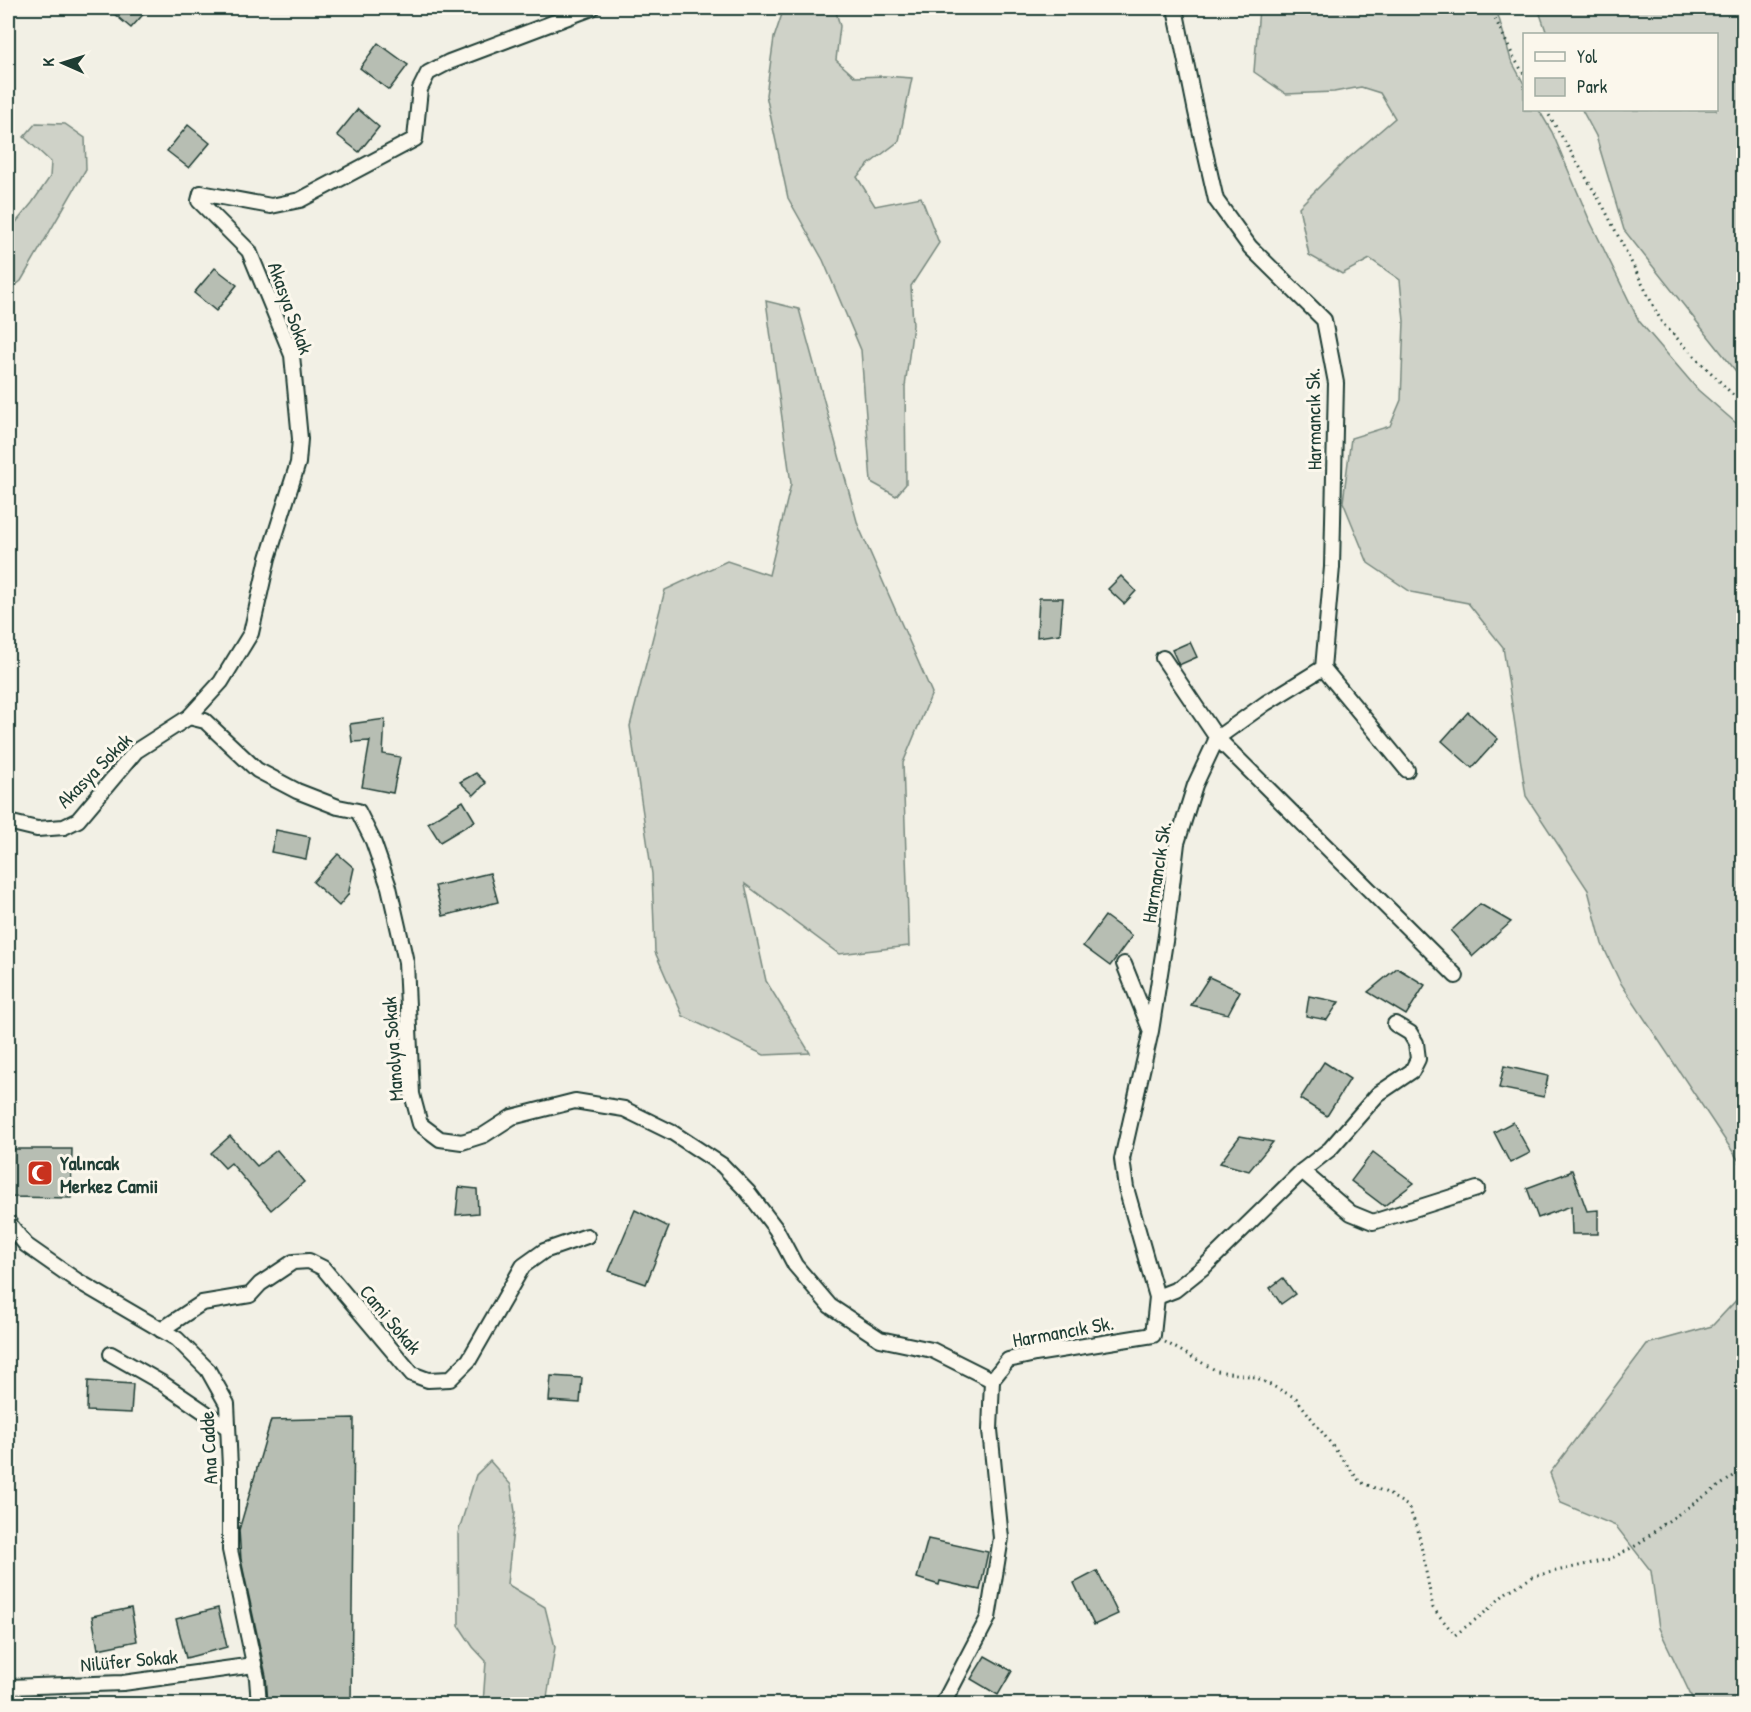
<svg xmlns="http://www.w3.org/2000/svg" width="1751" height="1712" viewBox="0 0 1751 1712" font-family="'Patrick Hand',sans-serif">
<style>
.green{fill:#cfd2c8;stroke:#77887e;stroke-width:1.5}
.building{fill:#b7beb3;stroke:#1f3d34;stroke-width:1.5}
.lines{fill:none;stroke-linecap:round;stroke-linejoin:round}
.street-casing{stroke:#1f3d34;stroke-width:18}
.path{stroke:#1f3d34;stroke-width:3;stroke-dasharray:1.5 4.5;stroke-linecap:butt}
.street{stroke:#fbf7ec;stroke-width:14}
.labels{text-anchor:middle;dominant-baseline:central;stroke-width:6;stroke-linejoin:round;paint-order:stroke}
.street-label{font-size:20px;fill:#1f3d34;stroke:#fbf7ec}
.poi-label{font-size:20px;font-weight:bold;fill:#1f3d34;stroke:#fbf7ec;text-anchor:start}
</style>
<rect width="100%" height="100%" fill="#f2f0e5"/>
<filter id="ink" filterUnits="userSpaceOnUse"><feTurbulence type="fractalNoise" baseFrequency=".0167" numOctaves="2"/><feDisplacementMap in="SourceGraphic" scale="12" xChannelSelector="R" yChannelSelector="G"/><feConvolveMatrix kernelMatrix="1 2 1 2 8 2 1 2 1" color-interpolation-filters="sRGB"/></filter>
<g filter="url(#ink)">
<g class="green">
<polygon points="784,8 835,8 840,26 836,60 855,77 884,76 912,78 899,141 868,165 857,177 875,206 921,197 939,243 911,286 913,325 905,387 906,484 896,496 871,482 861,350 823,260 788,198 766,95 774,38"/>
<polygon points="1259,8 1496,8 1511,60 1524,84 1524,110 1539,110 1552,132 1589,219 1639,321 1698,390 1743,429 1743,1167 1620,982 1602,944 1588,890 1526,796 1503,647 1468,603 1411,592 1368,563 1343,502 1351,438 1390,426 1401,400 1404,321 1400,280 1370,259 1342,274 1309,255 1299,207 1344,162 1395,118 1380,93 1361,87 1334,92 1286,94 1254,72"/>
<polygon points="1538,8 1743,8 1743,380 1624,230 1596,136 1582,110 1716,110 1716,34 1547,34"/>
<polygon points="36,123 65,124 85,138 86,169 21,281 8,291 8,232 32,203 50,177 51,162 24,137"/>
<polygon points="766,301 799,309 858,525 932,693 903,763 909,946 839,954 745,884 766,981 810,1053 764,1055 683,1016 655,952 652,874 630,726 665,590 727,561 769,575 791,484"/>
<polygon points="1743,1293 1743,1704 1695,1704 1659,1628 1651,1571 1616,1526 1561,1503 1550,1473 1647,1344 1712,1326"/>
<polygon points="490,1461 511,1485 515,1512 507,1584 545,1607 555,1647 546,1704 483,1704 486,1661 473,1647 459,1626 458,1533 476,1475"/>
</g>
<g class="building">
<polygon points="107,8 149,8 131,28"/>
<polygon points="378,43 408,65 389,90 360,68"/>
<polygon points="358,109 379,127 359,152 337,135"/>
<polygon points="188,125 210,143 189,168 167,151"/>
<polygon points="215,268 237,285 216,311 194,293"/>
<polygon points="1121,576 1136,591 1124,604 1108,589"/>
<polygon points="1039,598 1063,598 1060,634 1037,637"/>
<polygon points="1190,642 1197,657 1179,665 1172,650"/>
<polygon points="1468,712 1498,739 1472,768 1442,741"/>
<polygon points="385,719 383,754 400,757 393,793 362,787 370,741 352,742 350,724"/>
<polygon points="476,773 486,783 474,795 460,782"/>
<polygon points="463,801 475,821 440,842 428,823"/>
<polygon points="276,830 310,837 306,859 271,852"/>
<polygon points="338,854 354,868 348,895 339,906 313,882"/>
<polygon points="490,873 498,902 443,916 435,886"/>
<polygon points="1480,904 1511,922 1473,956 1451,931"/>
<polygon points="1105,916 1132,936 1110,966 1083,946"/>
<polygon points="1397,968 1425,985 1406,1015 1368,992"/>
<polygon points="1209,977 1240,991 1228,1014 1191,1005"/>
<polygon points="1309,996 1339,1002 1327,1020 1306,1016"/>
<polygon points="1324,1062 1350,1079 1327,1116 1300,1099"/>
<polygon points="1504,1066 1548,1076 1544,1097 1499,1088"/>
<polygon points="1513,1122 1530,1153 1510,1163 1494,1132"/>
<polygon points="230,1136 257,1166 277,1150 304,1182 271,1210 231,1163 225,1168 211,1153"/>
<polygon points="1240,1136 1273,1142 1249,1171 1220,1163"/>
<polygon points="10,1149 72,1149 71,1198 9,1197"/>
<polygon points="1373,1152 1414,1183 1384,1206 1351,1181"/>
<polygon points="1570,1170 1572,1170 1587,1211 1598,1210 1598,1234 1572,1234 1571,1206 1538,1218 1527,1188 1570,1172"/>
<polygon points="459,1187 477,1189 478,1213 456,1215"/>
<polygon points="635,1210 669,1227 646,1284 609,1271"/>
<polygon points="1283,1278 1295,1294 1281,1304 1270,1288"/>
<polygon points="551,1376 582,1378 580,1403 549,1401"/>
<polygon points="88,1381 133,1384 131,1413 87,1411"/>
<polygon points="354,1418 351,1704 268,1704 266,1676 241,1560 239,1530 271,1420"/>
<polygon points="928,1539 988,1552 980,1590 940,1581 939,1585 917,1578"/>
<polygon points="1097,1571 1118,1614 1094,1625 1074,1583"/>
<polygon points="131,1608 137,1641 98,1649 92,1616"/>
<polygon points="218,1608 227,1647 186,1658 176,1619"/>
<polygon points="985,1656 1012,1671 998,1695 971,1679"/>
</g>
<g class="lines">
<g class="street-casing">
<g id="street">
<polyline points="1163,658 1217,738 1456,976"/>
<polyline points="1323,668 1407,770"/>
<polyline points="189,717 205,721 257,770 297,791 338,807 358,811 373,841 389,887 406,962 412,1094 420,1124 440,1139 462,1142 484,1135 512,1117 575,1101 624,1109 673,1133 722,1165 748,1192 776,1229 795,1265 830,1306 880,1339 932,1350 992,1380"/>
<polyline points="8,822 37,829 64,827 78,820 136,751 189,717 221,682 251,633 268,558 298,463 300,439 292,355 249,251 199,201 201,193 271,206 300,200 415,139 420,89 428,73 449,62 592,8"/>
<polyline points="1124,964 1150,1029"/>
<polyline points="1302,1171 1351,1213 1373,1222 1477,1189"/>
<polyline points="8,1222 26,1245 76,1280 177,1339 208,1370 227,1404 230,1467 230,1550 257,1678 259,1704"/>
<polyline points="1157,1297 1175,1290 1205,1266 1302,1171 1330,1149 1378,1094 1412,1071 1418,1059 1416,1043 1410,1033 1395,1024"/>
<polyline points="161,1330 202,1303 250,1295 260,1284 293,1262 309,1261 323,1268 412,1374 428,1380 450,1379 469,1360 523,1266 544,1251 587,1236"/>
<polyline points="111,1354 162,1383 228,1428"/>
<polyline points="8,1687 123,1683 254,1665"/>
<polyline points="943,1704 988,1618 1001,1538 990,1430 992,1380 1008,1360 1035,1354 1153,1335 1157,1297 1126,1188 1122,1159 1151,1031 1166,935 1177,843 1195,785 1217,738 1266,703 1323,668 1332,567 1336,383 1324,320 1250,247 1216,200 1196,112 1175,8"/>
</g>
</g>
<g class="path">
<polyline points="1490,8 1514,58 1524,74"/>
<polyline points="1546,110 1604,208 1662,323 1744,406"/>
<polyline points="1165,1342 1217,1371 1255,1377 1296,1398 1360,1482 1385,1492 1408,1506 1418,1530 1433,1608 1455,1635 1483,1614 1507,1592 1534,1576 1610,1559 1639,1544 1661,1526 1744,1469"/>
</g>
<use href="#street" class="street"/>
</g>
</g>
<defs>
<g id="mosque-square" transform="scale(1.35)"><rect x="-9" y="-9" width="18" height="18" rx="4" fill="#c8321e" stroke="#fbf7ec"/><path d="M3.5-4.9A6 6 0 1 0 3.5 4.9A5 5 0 1 1 3.5-4.9Z" fill="#fff"/></g>
</defs>
<g fill-rule="evenodd">
<use href="#mosque-square" x="40" y="1173"/>
</g>
<g class="labels">
<g class="street-label">
<text transform="translate(291 308) rotate(70)">Akasya Sokak</text>
<text transform="translate(1313 419) rotate(-91)">Harmancık Sk.</text>
<text transform="translate(94 770) rotate(-45)">Akasya Sokak</text>
<text transform="translate(1156 872) rotate(-81)">Harmancık Sk.</text>
<text transform="translate(392 1049) rotate(-94)">Manolya Sokak</text>
<text transform="translate(391 1319) rotate(50)">Cami Sokak</text>
<text transform="translate(1063 1331) rotate(-10)">Harmancık Sk.</text>
<text transform="translate(208 1448) rotate(-93)">Ana Cadde</text>
<text transform="translate(129 1660) rotate(-5)">Nilüfer Sokak</text>
</g>
<g class="poi-label">
<text x="60" y="1162">Yalıncak<tspan x="60" dy="23">Merkez Camii</tspan></text>
</g>
</g>
<rect width="1751" height="1712" fill="none" stroke="#fbf7ec" stroke-width="30"/>
<rect x="15" y="15" width="1721" height="1682" fill="none" stroke="#1f3d34" stroke-width="2" filter="url(#ink)"/>
<rect x="1523" y="33" width="195" height="78" fill="#fbf7ec" stroke="#a3ada2" stroke-width="1.5"/>
<rect x="1535" y="52" width="30" height="9" fill="#fbf7ec" stroke="#a3ada2" stroke-width="1.5"/>
<text x="1577" y="63" font-size="18" fill="#1f3d34">Yol</text>
<rect x="1535" y="78" width="30" height="18" fill="#cfd2c8" stroke="#a3ada2" stroke-width="1.5"/>
<text x="1577" y="93" font-size="18" fill="#1f3d34">Park</text>
<g transform="translate(63 63) rotate(273)" stroke="#fbf7ec" stroke-width="4.5" paint-order="stroke">
<path d="M0-4.5L10 22L0 15L-10 22Z" fill="#1f3d34"/>
<text y="-9" font-size="16" font-weight="bold" text-anchor="middle" fill="#1f3d34">K</text>
</g>
</svg>
